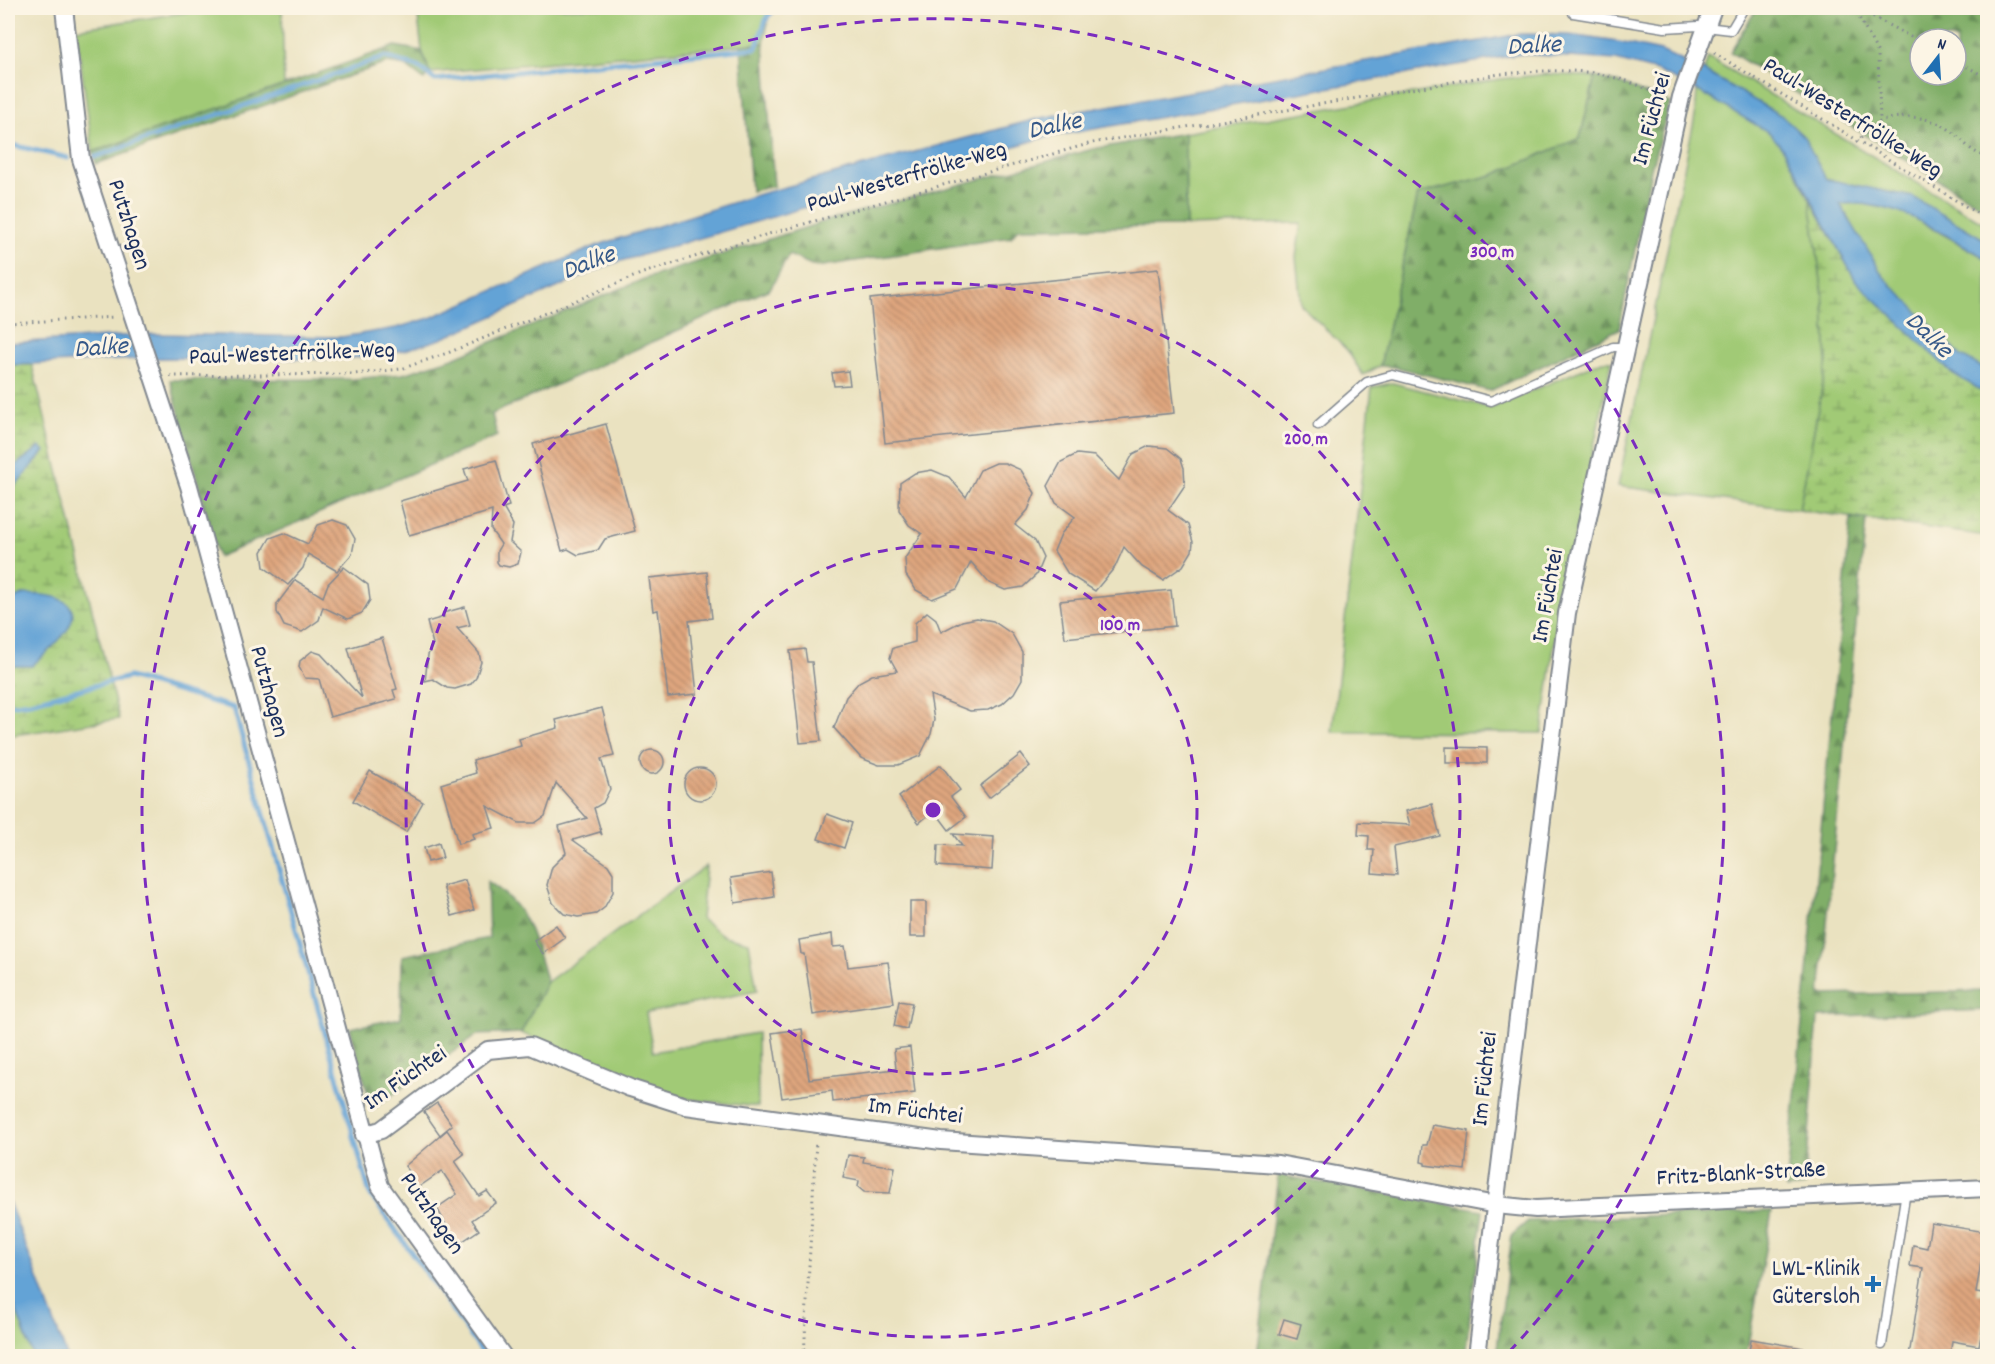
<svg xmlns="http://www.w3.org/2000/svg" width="1995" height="1364" viewBox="0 0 1995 1364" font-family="Dekko,sans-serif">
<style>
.grass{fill:#a1ca76;stroke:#5e7c6a;stroke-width:1.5}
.forest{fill:url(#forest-firs);stroke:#4e6e62;stroke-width:1.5;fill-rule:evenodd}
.wetland{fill:url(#wetland-marsh);stroke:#5e7c6a;stroke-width:1.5}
.water{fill:#64a3d6;stroke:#40699a;stroke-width:1.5}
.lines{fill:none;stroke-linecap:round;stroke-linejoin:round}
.stream{stroke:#64a3d6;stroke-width:5}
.building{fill:url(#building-back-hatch)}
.lane-casing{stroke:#82888f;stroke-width:11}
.street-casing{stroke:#82888f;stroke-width:20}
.path{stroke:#82888f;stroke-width:3;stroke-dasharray:1.5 4.5;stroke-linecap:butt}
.lane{stroke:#fff;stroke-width:8}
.street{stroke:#fff;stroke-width:16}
.ring{fill:none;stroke:#7b2cbf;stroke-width:3;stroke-dasharray:10 8}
.poi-dot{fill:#1f6fb2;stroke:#fcf5e5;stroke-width:2}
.labels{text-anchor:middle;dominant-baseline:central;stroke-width:6;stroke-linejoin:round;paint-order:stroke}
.street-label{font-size:24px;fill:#1b2f5e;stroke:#fcf5e5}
.poi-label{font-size:24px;fill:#1b2f5e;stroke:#fcf5e5;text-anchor:end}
.water-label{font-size:26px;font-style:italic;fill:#355888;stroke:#fcf5e5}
.centre{fill:#7b2cbf;stroke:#fcf5e5;stroke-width:3}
.ring-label{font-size:18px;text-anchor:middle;font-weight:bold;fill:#7b2cbf;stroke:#fcf5e5;stroke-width:6;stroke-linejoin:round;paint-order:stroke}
</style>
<defs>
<pattern id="forest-firs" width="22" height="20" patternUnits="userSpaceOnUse" patternTransform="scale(1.5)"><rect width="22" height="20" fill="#80ae67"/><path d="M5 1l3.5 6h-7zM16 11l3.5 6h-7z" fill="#688e58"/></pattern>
<pattern id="wetland-marsh" width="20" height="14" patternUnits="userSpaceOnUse" patternTransform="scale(1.5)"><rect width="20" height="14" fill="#a1ca76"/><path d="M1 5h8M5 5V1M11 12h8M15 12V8" fill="none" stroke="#82a464"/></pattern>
<pattern id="building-back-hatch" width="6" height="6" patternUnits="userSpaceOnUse" patternTransform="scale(1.5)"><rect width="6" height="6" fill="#dfa67e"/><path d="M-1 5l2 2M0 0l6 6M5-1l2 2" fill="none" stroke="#b4886a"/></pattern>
</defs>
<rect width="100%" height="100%" fill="#fcf5e5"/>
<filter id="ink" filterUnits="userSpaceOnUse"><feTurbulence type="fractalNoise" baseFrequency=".0167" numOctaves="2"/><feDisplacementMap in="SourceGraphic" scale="12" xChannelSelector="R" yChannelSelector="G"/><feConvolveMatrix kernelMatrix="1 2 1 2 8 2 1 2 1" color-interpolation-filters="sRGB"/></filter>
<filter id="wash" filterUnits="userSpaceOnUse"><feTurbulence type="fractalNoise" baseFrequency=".008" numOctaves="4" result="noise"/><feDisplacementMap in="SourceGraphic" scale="24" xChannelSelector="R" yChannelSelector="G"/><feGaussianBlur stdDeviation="1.35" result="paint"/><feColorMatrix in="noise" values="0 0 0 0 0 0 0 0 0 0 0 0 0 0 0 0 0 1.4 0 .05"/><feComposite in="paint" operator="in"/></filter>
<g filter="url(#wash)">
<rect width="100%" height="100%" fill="#eae2c0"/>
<g class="grass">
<polygon points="215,8 282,8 284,86 93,152 76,29"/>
<polygon points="417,8 757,8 770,10 764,43 430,73 422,51"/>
<polygon points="1708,57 1987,225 1987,241 1913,197 1826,179 1804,137 1782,116 1704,71"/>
<polygon points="1549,74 1595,77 1580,138 1493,175 1418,194 1380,366 1363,375 1347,350 1301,305 1296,257 1301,223 1186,226 1185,133 1500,79"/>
<polygon points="1697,90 1770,133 1785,151 1810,199 1824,302 1827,362 1799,510 1618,486 1695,116"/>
<polygon points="1859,203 1905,213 1987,259 1987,370 1961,356 1883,276 1840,204"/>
<polygon points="1602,361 1612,361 1559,610 1542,733 1332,732 1372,387 1393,383 1491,408"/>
<polygon points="706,866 701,919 724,936 749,942 757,991 646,1013 653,1052 757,1033 758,1107 686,1099 632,1081 521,1033 547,982"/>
<polygon points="8,1288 33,1356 8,1356"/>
</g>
<g class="forest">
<path d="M1757,8H1987V210L1730,52ZM1920,39H1956V75H1920Z"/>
<polygon points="764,43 774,186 751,191 741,45"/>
<polygon points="395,46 422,51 430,73 424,80 406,66 387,63 96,164 93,152"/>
<polygon points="1595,77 1616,82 1670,103 1652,165 1619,329 1490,391 1396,367 1380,366 1418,194 1493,175 1580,138"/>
<polygon points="1185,133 1186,226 1019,228 1011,237 816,267 789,255 770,289 492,414 497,436 218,557 170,380 354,379 403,374 453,358 644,279 839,217 1093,149"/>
<polygon points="1851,518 1866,520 1820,995 1987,991 1987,1010 1818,1017 1805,1187 1786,1189"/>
<path d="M487,881C530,908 532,937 547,982L521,1033L477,1035L375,1107L370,1102L350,1028L401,1018L402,956L489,938Z"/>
<polygon points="1278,1175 1483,1210 1465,1356 1257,1356"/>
<polygon points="1772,1211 1746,1356 1496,1356 1512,1235 1528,1221"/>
</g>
<g class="wetland">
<polygon points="1810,199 1856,281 1952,373 1987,394 1987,536 1799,510 1827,362 1824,302"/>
<polygon points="8,365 32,365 119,719 8,736 8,666 32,666 23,594 8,603 8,494 45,451 40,447 8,471"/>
</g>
<g class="water">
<path d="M1520,34L1569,35L1619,42L1661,51L1704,71L1782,116L1804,137L1826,179L1913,197L1987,241V259C1942,233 1895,199 1840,204L1883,276L1961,356L1987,370V394L1952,373L1856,281L1785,151L1770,133L1697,90L1657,71L1616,60L1521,54L1043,138L611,264L441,339L405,350L345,359L161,358L8,365V343L155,334L342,337L396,328L430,318L598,245L760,194L1040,118Z"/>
<polygon points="40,447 45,451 8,494 8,471"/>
<path d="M23,594C34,595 50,594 60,599C96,615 46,652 32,666H8V603Z"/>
<polygon points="8,1199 67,1356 33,1356 8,1288"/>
</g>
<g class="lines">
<g class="stream">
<polyline points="8,144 68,158"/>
<polyline points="95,157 385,57 418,67 435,80 756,48 767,17 776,8"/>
<polyline points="8,705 30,702 129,677 234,708 370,1194 485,1356"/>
</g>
</g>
<g id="blocks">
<g class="building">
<polygon points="1158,269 1174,413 885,443 870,299"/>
<polygon points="848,371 850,385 834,386 832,373"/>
<polygon points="606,424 635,531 605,539 598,550 578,555 568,549 562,551 533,444"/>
<polygon points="1149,446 1167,448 1181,459 1184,468 1185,485 1168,510 1188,525 1193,542 1192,551 1183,566 1163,580 1142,567 1124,547 1115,567 1095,591 1068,574 1054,551 1061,534 1075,517 1056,503 1048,486 1061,462 1077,454 1095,456 1119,480 1133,454"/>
<polygon points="496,460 509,506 503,508 513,525 510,542 521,552 518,564 509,567 499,565 497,562 497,551 501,544 491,530 492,511 409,535 400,501 468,481 464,469"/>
<polygon points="996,463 1005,463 1021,470 1035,493 1028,510 1015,525 1035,541 1043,558 1036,575 1023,587 1005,590 989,583 971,562 957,589 932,599 916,590 906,575 905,558 922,534 909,525 899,510 900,483 915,473 932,470 949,477 966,497 980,470"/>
<polygon points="333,520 347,525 355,539 352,554 337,571 308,554 303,568 288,585 264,567 262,552 270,538 284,533 308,544 318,525"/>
<polygon points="344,567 368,585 370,600 362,613 348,619 323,607 319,620 302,632 284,626 277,612 277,604 295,580 323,597 328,584"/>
<polygon points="707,572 712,618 689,621 697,694 668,697 658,610 653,611 649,578"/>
<polygon points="1171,590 1175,626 1065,638 1060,601"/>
<polygon points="465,607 470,625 457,628 479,653 481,662 476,678 471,684 455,689 447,688 433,679 425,681 428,655 433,644 427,622 444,617 443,613"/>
<polygon points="927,612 936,619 941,632 962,621 977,618 993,621 1012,634 1022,652 1022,679 1014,693 1002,704 988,710 970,711 930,695 934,720 931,734 920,756 898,765 879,765 861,758 834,728 846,697 859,682 872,675 897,671 890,658 893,648 915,642 915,623"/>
<polygon points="382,638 397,689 393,690 396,699 330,717 319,679 305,678 299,667 300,661 312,651 321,654 362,698 348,648"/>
<polygon points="805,649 807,662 812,662 821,741 800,743 790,651"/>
<polygon points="602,708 614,756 601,759 610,789 603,803 594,808 602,835 600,832 573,840 608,865 613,873 613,892 604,908 596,914 578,917 564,914 553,903 547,885 552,867 566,853 559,826 587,818 556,783 545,816 535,823 519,823 487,806 494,828 472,834 474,839 458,844 441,784 476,773 473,760 521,746 519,739 558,728 556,720"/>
<polygon points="1446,747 1487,748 1487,763 1446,763"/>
<circle cx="652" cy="762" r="12"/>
<polygon points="1021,754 1030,766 989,798 980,786"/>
<polygon points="941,765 960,790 951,797 966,817 949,830 940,818 941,805 919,823 899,797"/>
<circle cx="700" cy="784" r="16"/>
<polygon points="370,771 423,802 406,832 353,801"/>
<polygon points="1432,804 1440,836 1394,847 1397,875 1372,873 1374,850 1368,850 1369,836 1358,835 1359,822 1410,825 1406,811"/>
<polygon points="827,814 852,823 844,848 818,839"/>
<polygon points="953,834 994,837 992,870 937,866 938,845 962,846"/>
<polygon points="439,843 443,858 428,862 424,848"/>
<polygon points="771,872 774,897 735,903 731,878"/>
<polygon points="465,880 474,910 452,916 443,886"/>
<rect x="910" y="902" width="16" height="35"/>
<polygon points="556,925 565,938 543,954 534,941"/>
<polygon points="832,934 833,947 845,946 848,967 888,962 894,1003 813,1015 804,954 801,954 799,940"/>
<polygon points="899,1001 912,1003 907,1029 894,1026"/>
<polygon points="802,1029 809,1079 896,1069 894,1049 910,1047 915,1093 833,1102 832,1091 782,1098 772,1033"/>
<polygon points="437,1103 452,1125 440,1135 424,1112"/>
<polygon points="1432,1125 1469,1131 1465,1170 1425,1165 1425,1163 1421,1162 1423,1145 1427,1145"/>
<polygon points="447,1130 464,1154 455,1161 479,1196 487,1191 496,1203 472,1220 479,1230 457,1245 437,1208 457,1194 442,1171 413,1191 405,1179 411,1174 405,1166"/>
<polygon points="848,1155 864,1157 863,1162 895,1167 890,1193 864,1192 858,1187 859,1181 843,1178"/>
<polygon points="1931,1223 1986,1232 1976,1293 1988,1295 1988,1302 1979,1346 1952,1341 1950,1356 1909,1356 1923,1268 1910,1266 1913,1245 1927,1248"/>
<polygon points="1284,1319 1301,1324 1297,1339 1279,1334"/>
<polygon points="1751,1339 1810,1349 1809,1356 1748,1356"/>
</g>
</g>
</g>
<g filter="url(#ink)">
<use href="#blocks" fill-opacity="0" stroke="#82888f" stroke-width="1.5"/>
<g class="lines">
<g class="lane-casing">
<g id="lane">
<polyline points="1573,13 1665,28 1698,26 1731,30 1744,8"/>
<polyline points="1318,425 1367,382 1393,375 1491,401 1613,347 1626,347"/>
<polyline points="1882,1345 1906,1191"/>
</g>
</g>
<g class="street-casing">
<g id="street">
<polyline points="64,8 81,159 189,486 380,1186 503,1356"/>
<polyline points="364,1135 381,1130 488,1050 530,1046 630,1088 686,1106 941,1141 1278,1164 1496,1205 1536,1209 1988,1188"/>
<polyline points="1477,1356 1567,613 1681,97 1713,8"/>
</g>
</g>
<g class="path">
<polyline points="1854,8 1878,53 1880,121"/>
<polyline points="1857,8 1920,42"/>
<polyline points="1714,53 1988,220"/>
<polyline points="1956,61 1988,78"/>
<path d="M1856,142C1864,136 1873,125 1882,121C1902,113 1933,117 1950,130C1966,141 1966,151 1988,157"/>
<polyline points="8,323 116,317"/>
<path d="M170,376L354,374L401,369L450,352L643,273L765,235L1092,143L1500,74C1539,71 1579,67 1616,78C1633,82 1649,90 1664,96"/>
<polyline points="804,1356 816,1141"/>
</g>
<use href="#lane" class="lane"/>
<use href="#street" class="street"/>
</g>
</g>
<g class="ring">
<circle cx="933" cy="810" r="264"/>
<circle cx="933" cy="810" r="527"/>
<path d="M359 1354A791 791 0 1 1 1507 1354"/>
</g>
<path class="poi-dot" d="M1870 1275h6v6h6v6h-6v6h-6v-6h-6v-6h6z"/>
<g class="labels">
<g class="street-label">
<text transform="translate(1653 119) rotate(-75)">Im Füchtei</text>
<text transform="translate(1852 119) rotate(32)">Paul-Westerfrölke-Weg</text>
<text transform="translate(907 178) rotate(-16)">Paul-Westerfrölke-Weg</text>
<text transform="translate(128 225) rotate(72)">Putzhagen</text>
<text transform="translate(292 355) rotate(-2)">Paul-Westerfrölke-Weg</text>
<text transform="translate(1549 596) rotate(-80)">Im Füchtei</text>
<text transform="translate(268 692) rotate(75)">Putzhagen</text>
<text transform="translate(406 1079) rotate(-35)">Im Füchtei</text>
<text transform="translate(1486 1079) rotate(-84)">Im Füchtei</text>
<text transform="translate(915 1112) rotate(7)">Im Füchtei</text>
<text transform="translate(1741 1175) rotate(-3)">Fritz-Blank-Straße</text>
<text transform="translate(431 1214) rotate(55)">Putzhagen</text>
</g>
<g class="poi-label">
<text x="1860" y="1270">LWL-Klinik<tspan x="1860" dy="28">Gütersloh</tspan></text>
</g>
<g class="water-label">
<text transform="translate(1534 47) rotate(-3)">Dalke</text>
<text transform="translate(1055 127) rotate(-12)">Dalke</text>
<text transform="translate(589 264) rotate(-21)">Dalke</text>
<text transform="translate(1928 336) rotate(44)">Dalke</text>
<text transform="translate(101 349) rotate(-4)">Dalke</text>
</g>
</g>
<circle cx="933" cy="810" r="9" class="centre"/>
<g class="ring-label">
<text x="1492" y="257">300 m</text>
<text x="1306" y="444">200 m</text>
<text x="1120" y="630">100 m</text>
</g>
<rect width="1995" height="1364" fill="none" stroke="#fcf5e5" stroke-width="30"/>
<g transform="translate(1938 57) rotate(17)"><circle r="28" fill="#fcf5e5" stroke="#a2a6af" stroke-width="1.5"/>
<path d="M0-4.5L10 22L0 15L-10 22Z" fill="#1f6fb2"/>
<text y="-9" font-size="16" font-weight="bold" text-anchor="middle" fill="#1b2f5e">N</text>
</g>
</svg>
